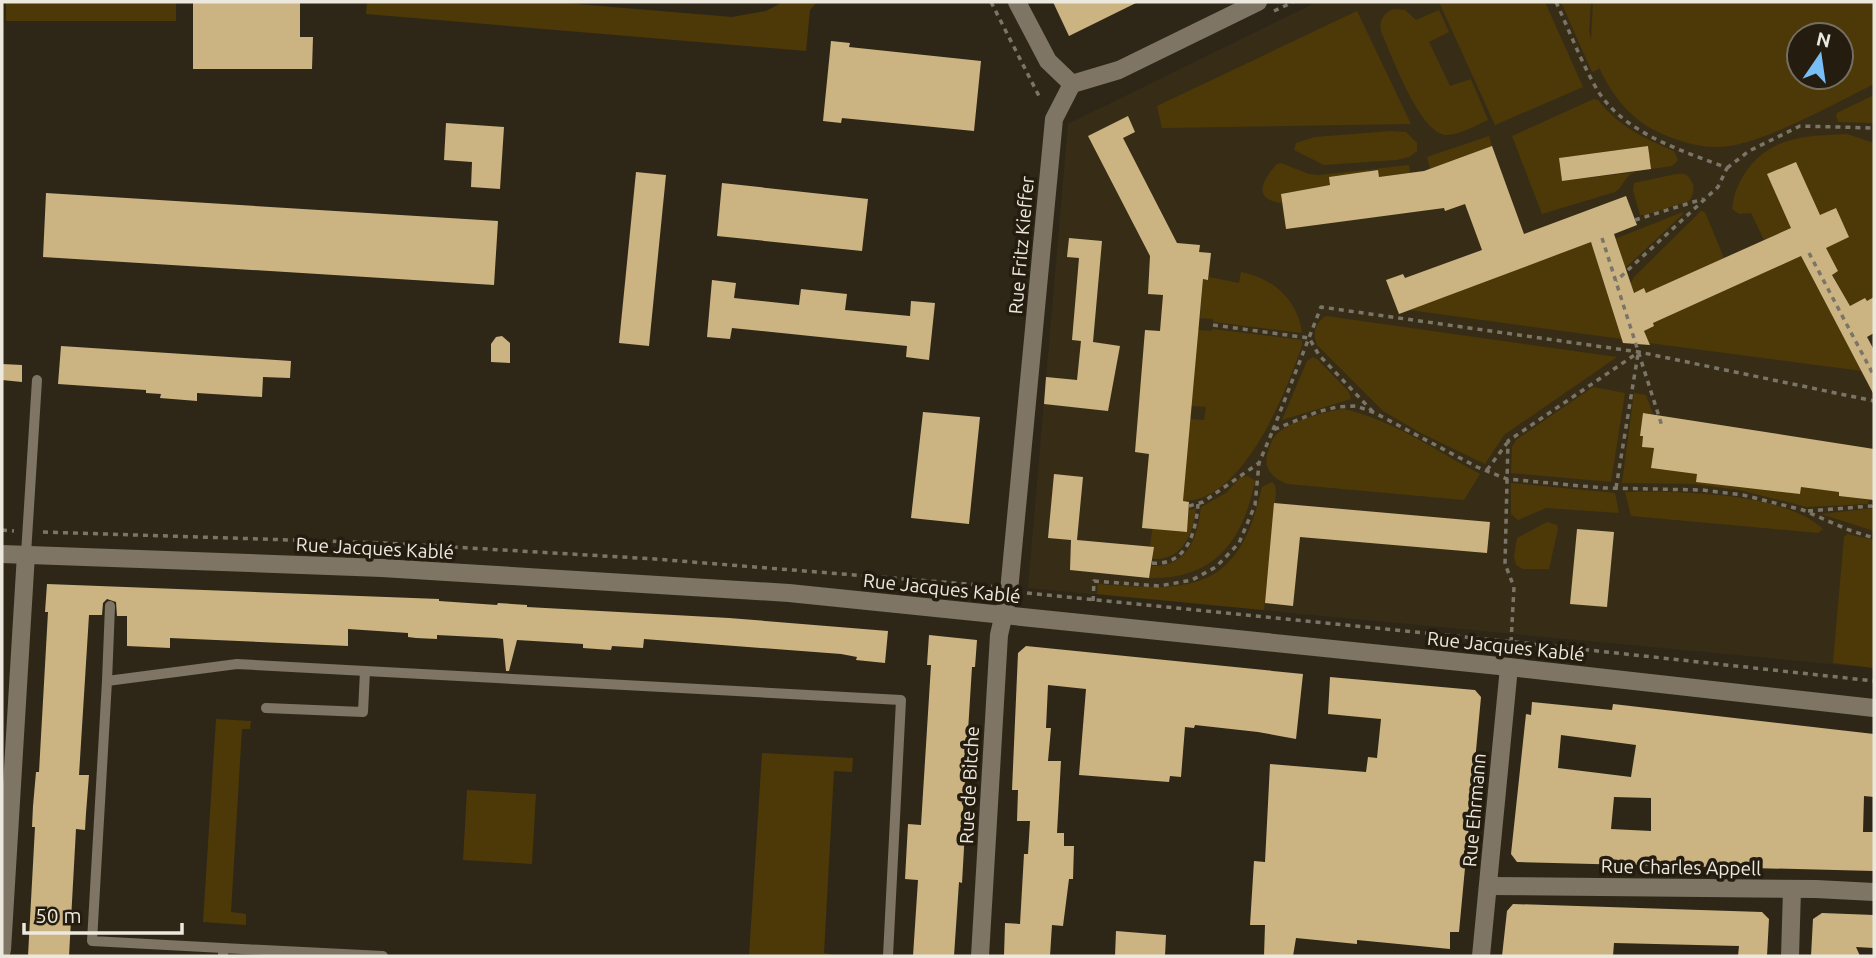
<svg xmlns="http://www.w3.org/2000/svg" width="1876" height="958" viewBox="0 0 1876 958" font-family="Ubuntu,sans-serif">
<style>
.built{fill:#372d17;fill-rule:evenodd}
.green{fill:#4d3907;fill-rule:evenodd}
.building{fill:#ccb482;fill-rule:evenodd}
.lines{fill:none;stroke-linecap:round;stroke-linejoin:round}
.path{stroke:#7b7568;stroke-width:3.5;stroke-dasharray:5 5;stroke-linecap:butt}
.lane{stroke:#7e7564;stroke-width:10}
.street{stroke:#7e7564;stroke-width:18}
.labels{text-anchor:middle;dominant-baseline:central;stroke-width:7;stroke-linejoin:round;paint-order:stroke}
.street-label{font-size:19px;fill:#ede8de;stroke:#241d0f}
</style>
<rect width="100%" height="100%" fill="#2e2718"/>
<path class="built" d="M1317,2H1874V668L1028,588L1068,124ZM1799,35H1841V77H1799Z"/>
<g class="green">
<rect x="6" y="2" width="170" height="19"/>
<polygon points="367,2 553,2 732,17 766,11 783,2 817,2 810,10 806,51 366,14"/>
<polygon points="1439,2 1545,2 1583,87 1495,125"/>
<path d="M1561,2H1591L1589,31L1591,40L1593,2H1874V84C1835,103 1755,149 1715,147C1695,147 1676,140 1658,132C1630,119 1610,93 1598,65L1599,69L1592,72ZM1799,35H1841V77H1799Z"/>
<path d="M1393,9L1405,10L1416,20L1439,10L1449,32L1429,42L1450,86L1471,79L1488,120C1476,125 1460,135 1447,135C1421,136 1392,56 1382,34C1378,23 1382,14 1393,9Z"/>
<polygon points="1357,11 1411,124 1162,128 1157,106"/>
<polygon points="1874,95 1874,123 1838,122 1836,116 1837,113"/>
<path d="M1594,99L1598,100C1618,126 1645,139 1674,151L1678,160L1672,166L1651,169L1648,146L1559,158L1562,181L1636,172C1624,175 1624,187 1615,192L1542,214L1512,136Z"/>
<polygon points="1391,131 1406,132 1417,143 1417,151 1409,157 1397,160 1324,165 1294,150 1296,143 1315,137"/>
<path d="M1847,134L1874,143V297L1867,301L1865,298L1850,306L1819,251L1849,237L1836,208L1814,218L1810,193L1796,162L1768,174L1808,220L1764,240L1751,213L1739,214L1732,209C1734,192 1740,178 1751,165C1776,135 1811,136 1847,134Z"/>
<polygon points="1489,136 1492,146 1430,169 1427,157"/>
<path d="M1281,163L1309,174L1320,175L1409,165L1410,173L1379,177L1378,169L1368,171L1369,179L1342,183L1341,175L1330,177V185L1281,194L1282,203C1252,200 1262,180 1277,164Z"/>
<path d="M1676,174H1685C1695,181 1696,192 1689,201L1645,215H1640L1633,190L1634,183Z"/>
<polygon points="1701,211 1705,212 1724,258 1646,293 1644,289 1630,295 1629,286 1634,277"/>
<polygon points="1683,212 1683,214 1620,273 1623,262 1617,241 1607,242"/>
<polygon points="1591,242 1622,339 1409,310"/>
<polygon points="1801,256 1862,371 1649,343 1644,331 1654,326 1653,323"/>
<path d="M1241,272C1273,278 1298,300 1302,333L1213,322V319L1200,318L1203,279L1208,280L1209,277L1239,283Z"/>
<path d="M1326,316L1617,357L1504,435L1485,464L1419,432L1383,411L1317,345C1312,333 1315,323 1326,316Z"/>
<path d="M1212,329L1302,340V345C1286,393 1243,502 1183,501L1190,419L1204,420L1206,407L1191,406L1198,330L1212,331Z"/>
<polygon points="1313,357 1318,360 1349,392 1351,399 1282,420 1307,361"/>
<polygon points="1593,387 1625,393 1611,482 1511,473 1512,447 1516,440"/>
<polygon points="1634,393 1646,395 1653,414 1643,413 1640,435 1643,436 1642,447 1654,448 1651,468 1663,470 1665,454 1697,474 1770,491 1771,483 1788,492 1800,494 1801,487 1839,492 1839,496 1869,500 1868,504 1807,507 1739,490 1695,484 1622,483"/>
<path d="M1344,409C1392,420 1437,451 1480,474L1464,500L1287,484C1274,478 1264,471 1267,455C1269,448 1272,439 1276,435C1289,421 1326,411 1344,409Z"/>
<path d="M1248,476L1255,481C1243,541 1214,580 1149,578L1152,566C1188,567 1197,539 1201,507L1226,493L1241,477Z"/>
<path d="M1272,482L1275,485L1276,493L1264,610L1097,594L1098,584C1192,592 1239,592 1262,487Z"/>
<polygon points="1511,483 1615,493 1619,513 1546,508 1518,520 1511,514"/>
<path d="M1625,492C1677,491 1784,492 1823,529L1818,533L1631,516Z"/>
<path d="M1196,508C1193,534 1183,560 1153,559L1150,547L1153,522L1173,524V531L1187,532L1189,510Z"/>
<polygon points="1874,508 1874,531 1821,514 1822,514"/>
<polygon points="1547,522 1557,525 1558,529 1549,569 1523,569 1516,565 1514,556 1517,538"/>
<polygon points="1847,534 1874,540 1874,668 1833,663 1844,537"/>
<polygon points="216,719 251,721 250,729 242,729 231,912 246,914 246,925 203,922"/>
<polygon points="762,753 853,758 852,772 834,771 824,953 840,956 749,956"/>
<polygon points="467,790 536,794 532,864 463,860"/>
</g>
<g class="building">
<polygon points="193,2 300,2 300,37 313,37 312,69 193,69"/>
<polygon points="1053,2 1138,2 1069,36"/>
<polygon points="831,41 850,43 849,47 981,61 974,131 842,118 841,123 823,121"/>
<polygon points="1128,116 1135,132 1123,138 1177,243 1200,245 1199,252 1211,253 1208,280 1203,279 1183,501 1189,502 1187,532 1142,528 1149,454 1135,452 1145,330 1160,331 1163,295 1148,294 1150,256 1088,136"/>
<polygon points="446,123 504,127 500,189 471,187 472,162 444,160"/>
<polygon points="1492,146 1524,234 1626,196 1637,225 1614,234 1634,293 1644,288 1646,293 1791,228 1767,174 1796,162 1820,215 1836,208 1849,237 1826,248 1838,271 1832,275 1850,306 1865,298 1867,301 1874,297 1874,333 1867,337 1874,350 1874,395 1801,256 1653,323 1654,326 1644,331 1650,345 1623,343 1591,242 1399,314 1386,280 1403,274 1405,278 1482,250 1465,204 1445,211 1444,208 1286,229 1281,194 1330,185 1329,177 1378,170 1379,177 1424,171"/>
<polygon points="1648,146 1651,169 1562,181 1559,158"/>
<polygon points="636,172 666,175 649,346 619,343"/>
<polygon points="722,183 868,199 862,251 717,236"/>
<polygon points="46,193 498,221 494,285 43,257"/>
<polygon points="1069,238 1102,241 1093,342 1120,346 1108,411 1044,404 1046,377 1077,380 1081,341 1072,340 1079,258 1067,257"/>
<polygon points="712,280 736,283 734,298 799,305 801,289 847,294 845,310 910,316 911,301 935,303 929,360 906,357 907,346 732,328 730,339 707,337"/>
<polygon points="502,336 510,343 510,363 491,362 491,344 496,337"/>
<polygon points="61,346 291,361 290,378 263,377 262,397 197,393 197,401 160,398 161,394 146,393 146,390 58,384"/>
<polygon points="2,364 22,365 22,382 2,380"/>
<polygon points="923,412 980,417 969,524 911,518"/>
<polygon points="1643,413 1874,449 1874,500 1839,496 1839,492 1801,487 1800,494 1696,482 1697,474 1651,468 1654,448 1642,447 1643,436 1640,436"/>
<polygon points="1054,474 1083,477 1077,540 1154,547 1149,578 1070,570 1071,540 1048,538"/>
<polygon points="1274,503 1490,522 1487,553 1300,537 1293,606 1265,603"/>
<polygon points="1577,529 1614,532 1607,607 1570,604"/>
<polygon points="47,584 439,599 439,601 497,605 498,603 527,605 527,607 729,618 888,631 885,663 856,660 857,657 841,654 644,639 643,648 612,646 611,650 583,648 583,644 517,640 509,671 506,671 503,639 496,638 437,635 437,639 416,638 408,637 408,633 348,629 348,646 170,638 170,648 127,646 127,616 117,616 116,602 107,599 103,603 102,615 89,615 79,775 89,775 86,813 85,830 76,829 69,956 28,956 35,827 32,827 33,806 36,772 39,772 48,612 45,612"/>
<polygon points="929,635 977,640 975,667 972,667 962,827 965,828 964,848 962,883 959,882 954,956 913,956 918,880 905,879 908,824 921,825 931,665 927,665"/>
<polygon points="1026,646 1303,674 1296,739 1258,732 1195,725 1194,728 1185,727 1181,777 1170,776 1169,782 1079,775 1086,689 1048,685 1046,728 1051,728 1048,761 1061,761 1057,833 1064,833 1064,846 1074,846 1073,879 1069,879 1063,926 1052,925 1050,956 1004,956 1005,923 1020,924 1024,854 1028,854 1030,821 1017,821 1018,790 1012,790 1018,653"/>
<polygon points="1330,677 1475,690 1481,697 1459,932 1450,932 1450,949 1357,940 1357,944 1296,938 1293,956 1264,956 1265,925 1250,925 1254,861 1265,862 1270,764 1366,772 1368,757 1377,758 1381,719 1328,714"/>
<path d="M1532,702L1612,710L1613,704L1874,734V797L1864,796L1863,832H1874V871L1517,862L1511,854L1526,714L1531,715ZM1561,735L1636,745L1631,777L1558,768ZM1614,797L1651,798V831L1611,829Z"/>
<polygon points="1513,904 1762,912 1769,919 1767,956 1738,956 1739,946 1614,943 1613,956 1502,956 1507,911"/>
<polygon points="1822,913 1874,915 1874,948 1856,947 1860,956 1811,956 1813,919"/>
<polygon points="1116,931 1166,935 1165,956 1115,956"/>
</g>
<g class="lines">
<g class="path">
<polyline points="991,2 1041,100"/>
<path d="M1556,2C1569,30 1580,59 1595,86C1621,133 1681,150 1727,168L1718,187L1616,281"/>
<polyline points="1274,11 1293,2"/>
<polyline points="1727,168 1749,151 1800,126 1874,128"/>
<polyline points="1635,220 1703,199"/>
<polyline points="1602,238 1662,426"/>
<polyline points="1809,253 1874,376"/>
<polyline points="1213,325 1309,338 1319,355 1373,412"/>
<polyline points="1273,430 1321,307 1639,352 1874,401"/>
<polyline points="1487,470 1507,443"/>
<polyline points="1616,488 1638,354"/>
<polyline points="1189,506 1203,502 1259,463"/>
<polyline points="1808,511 1872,506 1873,500"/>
<polyline points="2,530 14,531"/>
<polyline points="43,532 385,543 655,559 992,586"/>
<path d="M1152,563C1187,566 1196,532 1198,504"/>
<polyline points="1027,593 1524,643 1874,681"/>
<polyline points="1093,601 1094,581 1159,586 1192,580 1216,567 1239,543 1255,505 1259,463 1273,430 1317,412 1337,407 1356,406 1375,413 1477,467 1507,479 1603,488 1702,490 1743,495 1803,510 1849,530 1874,538"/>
<polyline points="1511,642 1514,587 1505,564 1508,441 1639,352"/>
</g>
<g class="lane">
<polyline points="26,554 37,380"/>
<polyline points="107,681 110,606"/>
<polyline points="266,708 363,712 365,671"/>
<polyline points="223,948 92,941 107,681 237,664 901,700 888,956"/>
<polyline points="223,956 223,948 383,956"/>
</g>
<g class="street">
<polyline points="1017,2 1048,61 1072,84"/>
<polyline points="2,554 382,568 789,593 1509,667 1874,708"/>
<polyline points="1488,886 1816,889 1874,892"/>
<polyline points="2,950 26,554"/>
<polyline points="980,956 999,635 1009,591 1054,119 1072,84 1119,70 1258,2"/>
<polyline points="1481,956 1509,667"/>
<polyline points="1790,956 1792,890"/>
</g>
</g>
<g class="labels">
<g class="street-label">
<text transform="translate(1021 245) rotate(-85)">Rue Fritz Kieffer</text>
<text transform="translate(375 548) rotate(3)">Rue Jacques Kablé</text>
<text transform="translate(942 588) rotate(6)">Rue Jacques Kablé</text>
<text transform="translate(1506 646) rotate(6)">Rue Jacques Kablé</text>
<text transform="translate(969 785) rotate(-87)">Rue de Bitche</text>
<text transform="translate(1474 810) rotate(-85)">Rue Ehrmann</text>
<text transform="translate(1681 867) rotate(1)">Rue Charles Appell</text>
</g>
</g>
<rect width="1876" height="958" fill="none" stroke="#ede8de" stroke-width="7"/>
<g transform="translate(1820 56) rotate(13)"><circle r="33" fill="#241d0f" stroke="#746e62" stroke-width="2"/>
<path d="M0-5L12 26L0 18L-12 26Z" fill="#78bff7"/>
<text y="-10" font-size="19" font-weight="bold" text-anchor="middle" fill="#ede8de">N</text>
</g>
<path d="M24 923v10h158v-10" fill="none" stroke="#ede8de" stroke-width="3.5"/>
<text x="35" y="923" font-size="21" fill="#ede8de" stroke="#241d0f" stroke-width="5" paint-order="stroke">50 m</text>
</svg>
